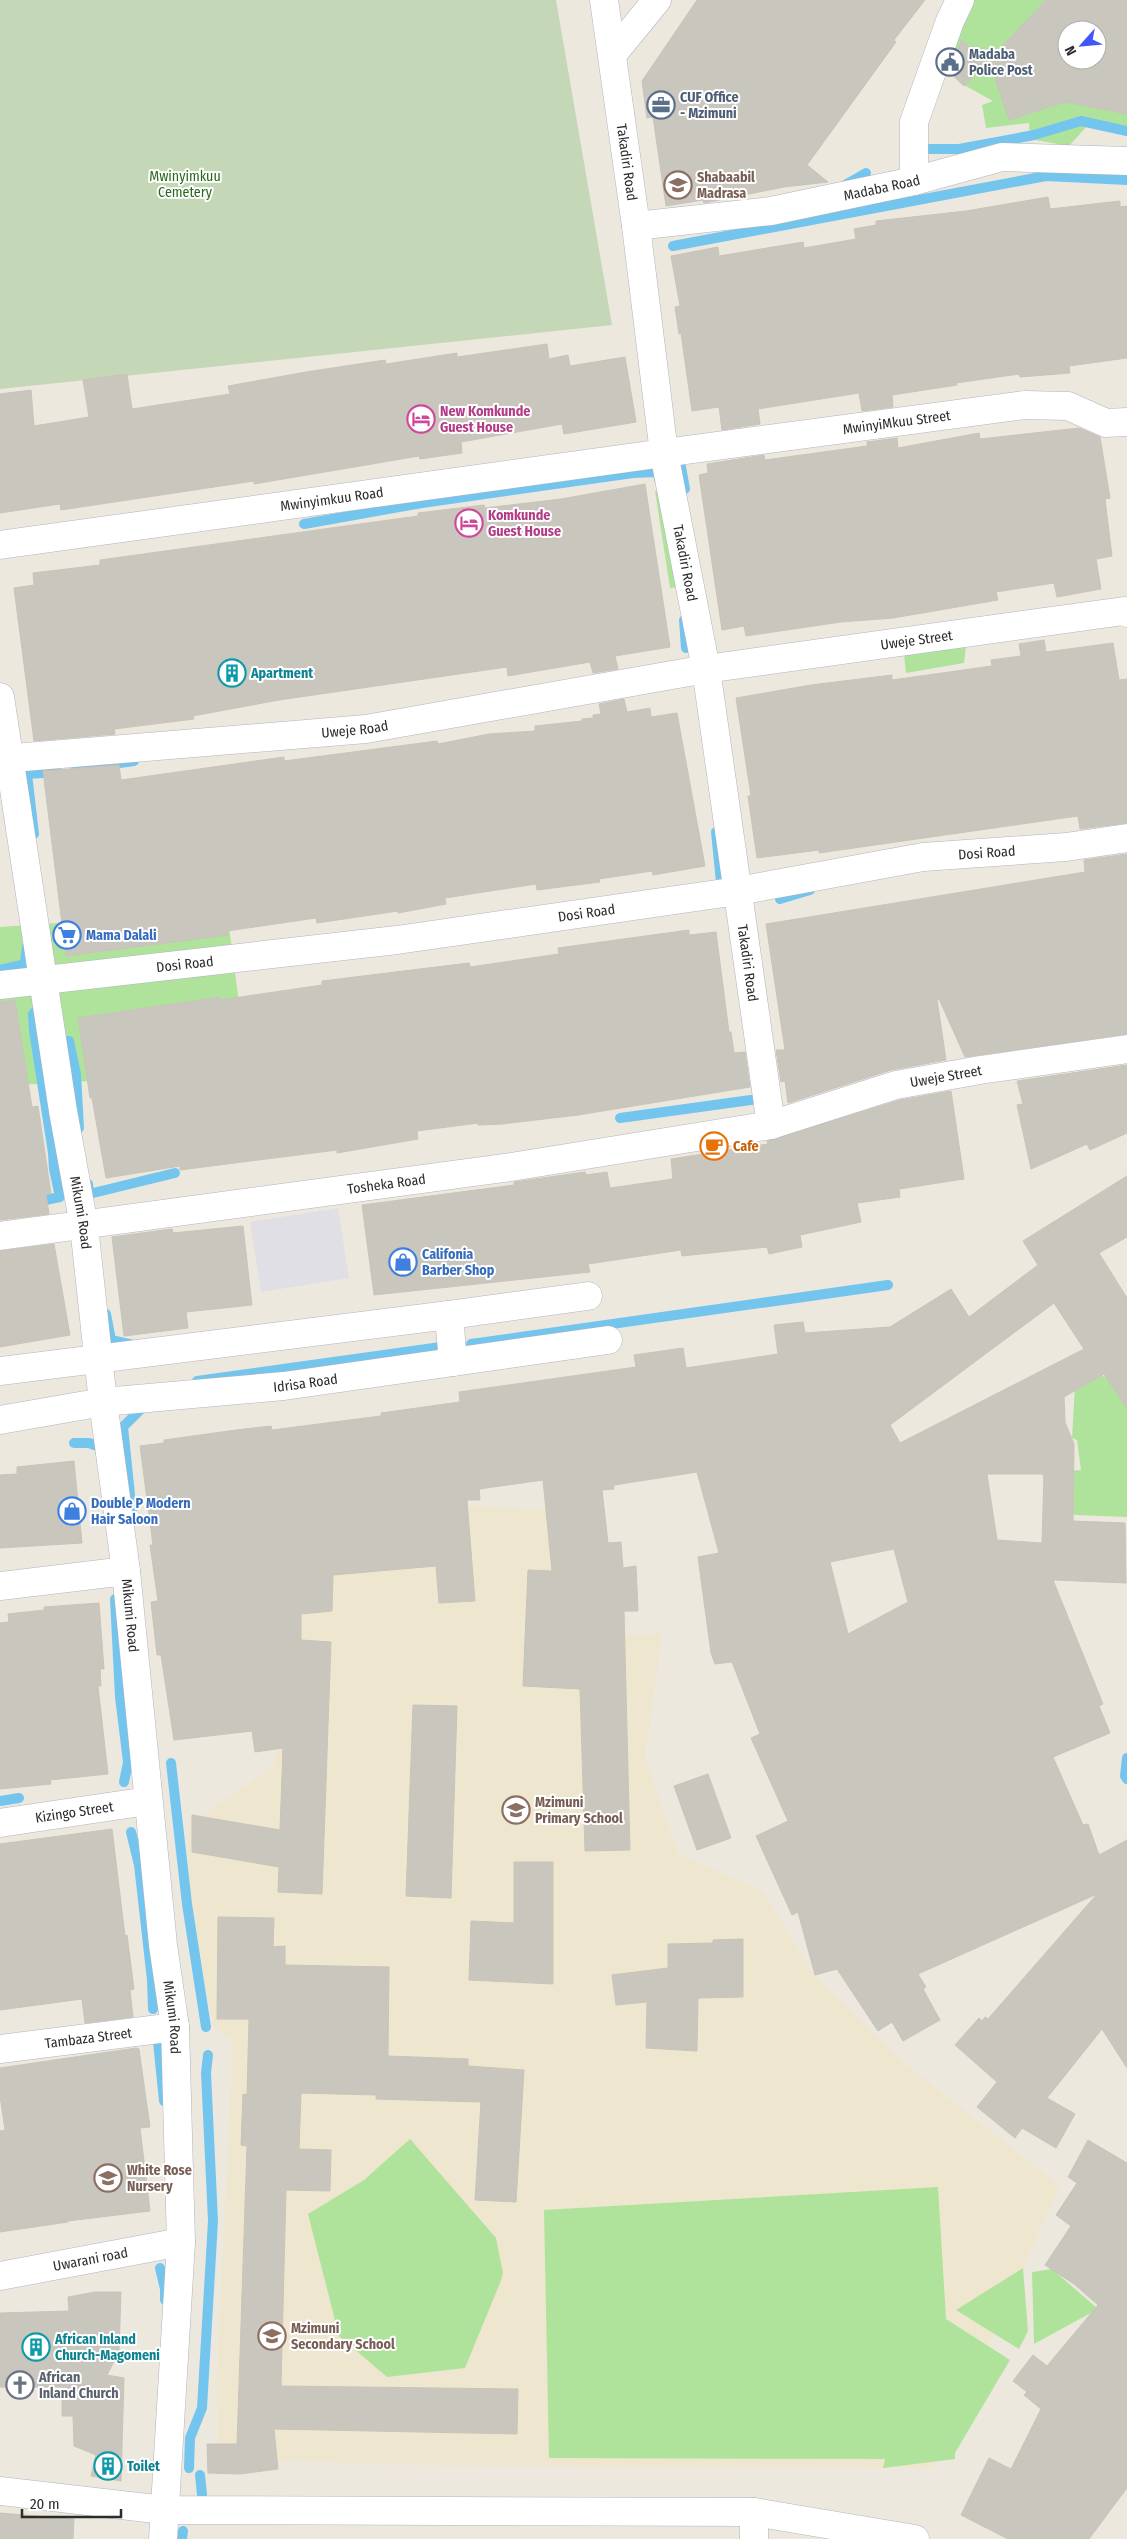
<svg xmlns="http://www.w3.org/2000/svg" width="1127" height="2539" viewBox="0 0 1127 2539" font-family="'Fira Sans Condensed',sans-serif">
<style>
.industrial{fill:#e1dfe6}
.education{fill:#eee6ce}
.green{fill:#afe39c;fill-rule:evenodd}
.cemetery{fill:#c4d7b6}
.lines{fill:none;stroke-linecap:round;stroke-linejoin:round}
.stream{stroke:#73c5ee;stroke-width:10}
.building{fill:#c9c6bd;stroke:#c9c4b8;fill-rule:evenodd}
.minor-casing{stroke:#b2b3bf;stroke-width:29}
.minor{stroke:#fff;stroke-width:28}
.labels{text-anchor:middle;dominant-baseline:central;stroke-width:4;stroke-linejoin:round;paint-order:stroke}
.service-label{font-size:14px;font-weight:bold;fill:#4e5e75;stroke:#fff;text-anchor:start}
.street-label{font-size:14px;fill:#2c2c2c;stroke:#fff}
.park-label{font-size:14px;fill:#26691b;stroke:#fff}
.education-label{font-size:14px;font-weight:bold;fill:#785e54;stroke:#fff;text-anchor:start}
.hotel-label{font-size:14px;font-weight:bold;fill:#b23c85;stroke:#fff;text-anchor:start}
.culture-label{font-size:14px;font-weight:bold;fill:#0d838f;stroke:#fff;text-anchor:start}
.shop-label{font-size:14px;font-weight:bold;fill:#366cbe;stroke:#fff;text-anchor:start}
.food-label{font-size:14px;font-weight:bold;fill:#c56008;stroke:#fff;text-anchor:start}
.worship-label{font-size:14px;font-weight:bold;fill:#5b616d;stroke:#fff;text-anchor:start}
</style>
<rect width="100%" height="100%" fill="#ede8de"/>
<polygon class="industrial" points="338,1208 349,1278 261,1292 250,1222"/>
<polygon class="education" points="441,1504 589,1512 596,1636 662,1634 645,1759 679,1854 762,1891 816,1977 907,2065 1060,2186 934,2468 397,2465 218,2458 217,2376 233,2042 214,2027 193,1932 187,1865 189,1825 274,1765 279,1737 280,1573"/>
<g class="green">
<path d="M957,0H1127V134L1087,126L1069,146L1030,139L1029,123L986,128L982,105L993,101L962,84L943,20ZM1067,30H1097V60H1067Z"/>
<polygon points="655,491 663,491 679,587 670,588"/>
<polygon points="967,636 964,663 906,673 904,655"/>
<polygon points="227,911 244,1041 162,1077 0,1086 0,927"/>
<polygon points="1090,1361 1104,1377 1127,1364 1127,1517 1051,1514 1042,1473 1081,1470 1077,1440 1072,1438 1075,1384"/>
<polygon points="410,2139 496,2238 503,2273 500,2283 465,2368 387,2377 339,2336 308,2214 364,2180"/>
<polygon points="938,2187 946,2319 1010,2360 955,2453 955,2459 883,2468 885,2459 549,2458 544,2210"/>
<polygon points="1023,2268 1028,2331 1019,2349 956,2310"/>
<polygon points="1052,2269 1098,2309 1034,2344 1032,2272"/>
</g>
<polygon class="cemetery" points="0,0 556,0 612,325 0,389"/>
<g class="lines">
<g class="stream">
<polyline points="930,149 959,149 1034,135 1081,121 1127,131"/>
<polyline points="845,185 866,173"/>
<polyline points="673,246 1046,176 1127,180"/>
<polyline points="678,451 685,489"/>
<polyline points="304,524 422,503 633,473 658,472 659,480"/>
<polyline points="684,620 686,648"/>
<polyline points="76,769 134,761"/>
<polyline points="716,832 722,892"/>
<polyline points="34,834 27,774 57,772"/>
<polyline points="780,899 810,890"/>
<polyline points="25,964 22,970 25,963 27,946"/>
<polyline points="0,970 25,964"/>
<polyline points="69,1041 76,1074 79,1128"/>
<polyline points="620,1118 758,1099 757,1092"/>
<polyline points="88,1184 89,1194 175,1173"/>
<polyline points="36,1202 60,1197 54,1169 53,1153 34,1031 33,1014 42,1004 41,1001"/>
<polyline points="106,1314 111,1340 133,1345"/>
<polyline points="471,1344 888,1285"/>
<polyline points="197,1381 441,1347"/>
<polyline points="74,1443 89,1443 100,1447 101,1456"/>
<polyline points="132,1514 123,1427 144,1406"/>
<polyline points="115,1599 120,1697 128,1762 124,1782"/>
<polyline points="1127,1758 1125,1776 1127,1779"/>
<polyline points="171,1763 187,1904 206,2027"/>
<polyline points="0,1801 19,1798"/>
<polyline points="131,1832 139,1865 152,1980 153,2009"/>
<polyline points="158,2042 164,2101"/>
<polyline points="160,2268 165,2289 165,2300"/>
<polyline points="189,2468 190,2438 202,2408 213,2221 206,2073 208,2055"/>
<polyline points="200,2475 202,2495"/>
<polyline points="182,2539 183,2531"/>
</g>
</g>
<g class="building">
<polygon points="697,0 925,0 894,40 896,42 807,165 828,182 784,187 704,203 703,200 666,206 653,117 647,118 642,81"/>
<path d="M1046,0H1127V114L1065,102L1009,120L989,60ZM1067,30H1097V60H1067Z"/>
<polygon points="962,40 986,63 964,86 949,72"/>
<polygon points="1048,197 1050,209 1120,201 1120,207 1127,206 1127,358 1069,366 1070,373 1020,377 1019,374 956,383 957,385 892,395 893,407 862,411 859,393 758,409 760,424 722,430 719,407 692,411 681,333 679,334 675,307 680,306 671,256 718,247 719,256 803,242 804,248 856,239 854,229 876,225 876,221 966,211"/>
<polygon points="547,344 549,359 568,355 570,366 625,357 636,422 564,434 562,424 461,442 462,453 420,459 419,456 254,484 254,481 61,510 60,504 0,513 0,394 31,390 34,426 89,417 83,380 127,374 132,409 230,394 228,386 306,372 385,360 386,364 457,353 457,357"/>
<polygon points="1079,428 1100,437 1110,498 1105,499 1112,556 1096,559 1101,589 1057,597 1054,583 996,592 998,600 893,618 841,622 746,636 744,626 722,630 699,475 708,473 707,464 764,455 765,460 867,446 867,442 897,438 898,448 979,433 980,439"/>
<polygon points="645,484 670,647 615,656 618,669 593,673 590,662 508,676 507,667 279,700 193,716 194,719 114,729 115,734 34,741 14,588 34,585 33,573 100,565 100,560 418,516 418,513 484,505 485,508 561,499"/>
<polygon points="1044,640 1046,652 1113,643 1119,680 1127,679 1127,823 1080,829 1078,816 819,853 819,850 757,858 748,796 751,796 736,698 811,685 892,675 892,680 992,666 991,660 1021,656 1019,644"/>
<polygon points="624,699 627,712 650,708 651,717 677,713 705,866 653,875 652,871 599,879 600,882 537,890 536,884 445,898 446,904 398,913 398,911 317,923 316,918 227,931 228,935 66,956 43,771 119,765 121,780 284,757 284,761 437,741 438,744 489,734 535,731 535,726 582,721 582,719 593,718 593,715 601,714 599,704"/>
<polygon points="1127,854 1127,1034 965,1057 939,999 937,999 946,1060 891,1070 788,1103 785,1081 781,1082 776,1050 785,1050 766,924 1085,872 1084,860"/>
<polygon points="689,930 689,935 716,932 729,1032 731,1032 734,1053 745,1052 750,1087 578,1115 502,1124 478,1125 478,1123 417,1131 418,1139 337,1153 337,1150 180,1170 180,1166 106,1178 92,1098 90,1098 78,1018 220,997 220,1000 322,985 322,981 469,963 470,967 559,954 558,948"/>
<polygon points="15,1000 32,1107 38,1106 51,1194 46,1194 49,1214 0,1220 0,1002"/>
<polygon points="1127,1065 1127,1133 1090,1150 1087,1144 1031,1169 1017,1105 1023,1104 1017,1081"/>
<polygon points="951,1091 964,1179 899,1189 900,1197 857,1203 861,1222 800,1235 802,1247 769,1254 767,1247 682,1256 681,1250 588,1264 590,1272 374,1295 362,1205 514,1185 514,1182 585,1172 586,1175 607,1172 610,1188 673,1179 671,1159 768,1144 767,1141 900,1100"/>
<path d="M1127,1176V1237L1099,1253L1127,1298V1409L1104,1374L1064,1397L1065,1422L1074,1444L1073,1521L1125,1523L1126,1583L1053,1580L1103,1704L1099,1706L1110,1733L1053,1757L1083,1825L1088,1824L1099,1855L1127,1840V2068L1102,2029L1047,2098L1075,2114L1056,2148L1022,2128L1015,2138L977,2107L997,2082L955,2045L979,2018L982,2021L985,2017L988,2019L1097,1894L918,1974L926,1987L923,1989L940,2020L903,2041L892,2022L878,2031L837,1969L815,1975L798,1912L792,1915L756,1836L788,1821L751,1738L760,1734L732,1662L715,1664L711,1653L698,1557L719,1553L697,1472L614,1485V1489L602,1490L608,1543L621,1542L623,1568L636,1566L638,1611H624L630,1850L585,1851L580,1689L523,1686L528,1570L552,1571L543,1480L479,1489L480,1500H467L475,1601L439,1603L436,1566L333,1575L332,1611L301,1614V1640L331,1642L322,1894L278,1892L279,1867L192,1852V1815L280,1830L283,1748L255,1752L252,1731L174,1740L161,1655H157L151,1602L158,1601L150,1545H153L140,1446L164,1443V1440L236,1430L271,1426L272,1430L381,1416V1413L460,1402L459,1392L636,1367L634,1355L683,1348L686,1368L778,1354L774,1325L803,1322L805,1333L890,1327L951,1289L969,1317L1038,1265L1023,1241ZM1054,1303L1084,1349L900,1443L890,1425ZM987,1474H1044L1042,1543L997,1540ZM894,1549L908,1602L848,1634L830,1562Z"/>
<polygon points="243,1226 252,1305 186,1312 188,1328 124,1336 112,1237 172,1229 173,1233"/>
<polygon points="54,1244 70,1335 0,1347 0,1251"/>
<polygon points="74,1461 82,1543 0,1548 0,1475 17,1474 17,1467"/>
<polygon points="99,1603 104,1669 100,1669 101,1686 98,1686 108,1774 50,1780 51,1784 0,1789 0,1623 9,1622 8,1614 44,1610 44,1607"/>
<polygon points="413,1705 457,1706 451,1898 406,1896"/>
<polygon points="708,1774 731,1838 697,1850 674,1786"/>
<polygon points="112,1829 125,1936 127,1935 134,1989 130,1990 133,2017 85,2023 82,1999 0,2010 0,1844"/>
<polygon points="514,1862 553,1862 553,1984 469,1980 471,1921 514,1923"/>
<polygon points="218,1917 274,1918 273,1947 285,1946 285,1965 389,1967 388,2056 468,2059 468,2066 524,2070 516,2202 475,2200 481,2102 376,2099 376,2095 301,2093 299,2149 331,2150 330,2191 286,2190 281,2386 518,2389 517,2434 274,2429 278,2469 240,2474 208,2473 207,2444 237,2444 247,2146 241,2145 243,2094 247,2095 249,2019 217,2019"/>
<polygon points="743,1939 743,1997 698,1998 697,2051 646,2048 647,2002 616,2005 612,1975 668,1968 668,1944 713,1943 713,1940"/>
<polygon points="136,2048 139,2049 150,2127 140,2128 150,2211 68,2221 68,2222 0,2232 0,2131 5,2130 0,2096 0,2068"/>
<polygon points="1088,2140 1127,2163 1127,2488 1089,2539 1008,2539 961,2515 989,2458 1011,2469 1041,2409 1024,2395 1027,2392 1013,2381 1033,2355 1047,2366 1098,2305 1074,2284 1045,2265 1071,2226 1056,2215 1077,2183 1068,2177"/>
<polygon points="95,2292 121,2292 119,2352 107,2375 124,2378 121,2481 91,2476 96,2455 74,2446 73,2416 62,2416 62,2387 0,2387 0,2313 69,2311 68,2297"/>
<polygon points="0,2513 74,2519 73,2539 0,2539"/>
</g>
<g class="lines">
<g class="minor-casing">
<g id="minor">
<path id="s1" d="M604,0L636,226L664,453L706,669L771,1125"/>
<polyline points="612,55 657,0"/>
<polyline points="914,181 914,122 950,21 960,0"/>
<path id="s2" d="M636,226L771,211L914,181L1002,157L1127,161"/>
<path id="s3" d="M0,545L664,453L1025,405L1068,406L1106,423L1127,422"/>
<path id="s4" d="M0,697L63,1111L84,1226L103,1402L126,1571L163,1945L175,2027L181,2242L163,2539"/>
<path id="s5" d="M0,759L366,729L706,669L1124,611L1127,613"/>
<path id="s6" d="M0,985L397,940L738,891L923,857L1066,847L1127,838"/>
<path id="s7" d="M0,1236L511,1167L771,1125L896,1085L980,1070L1127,1049"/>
<polyline points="449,1315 453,1362"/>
<polyline points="0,1371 449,1315 588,1296"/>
<path id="s8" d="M0,1420L103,1402L284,1386L608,1340"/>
<polyline points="0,1586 126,1571"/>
<path id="s9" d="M0,1823L148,1801"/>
<path id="s10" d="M0,2049L175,2027"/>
<path id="s11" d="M0,2276L181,2242"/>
<polyline points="0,2491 164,2510 754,2512 915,2539"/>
<polyline points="754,2512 754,2539"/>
</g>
</g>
<use href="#minor" class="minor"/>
</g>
<defs>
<g id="civic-ring" transform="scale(1.4375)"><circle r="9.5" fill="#fff" stroke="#5c6f8a" stroke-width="1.5"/><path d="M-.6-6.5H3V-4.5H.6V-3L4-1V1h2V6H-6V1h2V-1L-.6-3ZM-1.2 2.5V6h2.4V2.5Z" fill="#5c6f8a"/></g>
<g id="office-ring" transform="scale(1.4375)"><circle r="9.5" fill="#fff" stroke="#5c6f8a" stroke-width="1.5"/><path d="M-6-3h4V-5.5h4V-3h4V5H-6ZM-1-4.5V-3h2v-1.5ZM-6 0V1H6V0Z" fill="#5c6f8a"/></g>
<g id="school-ring" transform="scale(1.4375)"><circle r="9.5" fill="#fff" stroke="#8d6e63" stroke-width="1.5"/><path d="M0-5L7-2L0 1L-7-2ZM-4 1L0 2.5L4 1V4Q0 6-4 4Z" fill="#8d6e63"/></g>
<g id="hotel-ring" transform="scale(1.4375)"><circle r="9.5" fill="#fff" stroke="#d1479c" stroke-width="1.5"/><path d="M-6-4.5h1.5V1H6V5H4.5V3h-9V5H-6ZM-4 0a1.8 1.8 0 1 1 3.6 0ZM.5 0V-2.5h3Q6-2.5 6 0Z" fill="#d1479c"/></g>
<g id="building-ring" transform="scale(1.4375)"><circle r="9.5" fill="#fff" stroke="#0f9aa8" stroke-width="1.5"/><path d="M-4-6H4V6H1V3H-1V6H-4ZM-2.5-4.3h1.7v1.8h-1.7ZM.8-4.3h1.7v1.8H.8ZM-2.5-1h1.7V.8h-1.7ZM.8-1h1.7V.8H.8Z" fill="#0f9aa8"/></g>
<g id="supermarket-ring" transform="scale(1.4375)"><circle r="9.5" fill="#fff" stroke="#3f7fe0" stroke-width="1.5"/><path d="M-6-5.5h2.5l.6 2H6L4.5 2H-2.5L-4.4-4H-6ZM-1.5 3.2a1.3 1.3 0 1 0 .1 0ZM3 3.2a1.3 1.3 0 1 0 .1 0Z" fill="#3f7fe0"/></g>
<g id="cafe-ring" transform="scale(1.4375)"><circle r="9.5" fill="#fff" stroke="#e8710a" stroke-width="1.5"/><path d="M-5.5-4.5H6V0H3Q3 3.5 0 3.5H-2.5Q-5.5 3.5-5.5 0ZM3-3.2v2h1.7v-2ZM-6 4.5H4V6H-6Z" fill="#e8710a"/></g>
<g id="shop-ring" transform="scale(1.4375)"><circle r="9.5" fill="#fff" stroke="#3f7fe0" stroke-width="1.5"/><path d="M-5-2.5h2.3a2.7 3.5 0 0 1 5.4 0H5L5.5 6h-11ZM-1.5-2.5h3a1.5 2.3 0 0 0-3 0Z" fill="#3f7fe0"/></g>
<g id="church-ring" transform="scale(1.4375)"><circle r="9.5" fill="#fff" stroke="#6b7280" stroke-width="1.5"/><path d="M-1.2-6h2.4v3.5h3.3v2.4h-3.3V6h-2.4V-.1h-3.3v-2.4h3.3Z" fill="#6b7280"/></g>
</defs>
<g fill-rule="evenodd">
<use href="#civic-ring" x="950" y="62"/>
<use href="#office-ring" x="661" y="105"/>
<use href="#school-ring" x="678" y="185"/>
<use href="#hotel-ring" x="421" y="419"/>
<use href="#hotel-ring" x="469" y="523"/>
<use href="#building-ring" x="232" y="673"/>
<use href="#supermarket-ring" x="67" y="935"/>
<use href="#cafe-ring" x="714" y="1146"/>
<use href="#shop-ring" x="403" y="1262"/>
<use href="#shop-ring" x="72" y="1511"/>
<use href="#school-ring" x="516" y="1810"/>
<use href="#school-ring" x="108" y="2178"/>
<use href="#school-ring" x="272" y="2336"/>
<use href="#building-ring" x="36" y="2347"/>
<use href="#church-ring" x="20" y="2385"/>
<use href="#building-ring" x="108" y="2466"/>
</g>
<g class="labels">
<g class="service-label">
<text x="969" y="54">Madaba<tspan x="969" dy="16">Police Post</tspan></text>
<text x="680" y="97">CUF Office<tspan x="680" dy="16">- Mzimuni</tspan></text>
</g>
<g class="street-label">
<text stroke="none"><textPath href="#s1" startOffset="164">Takadiri Road</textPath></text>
<text stroke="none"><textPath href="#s2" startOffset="249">Madaba Road</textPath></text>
<text stroke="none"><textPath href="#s3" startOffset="905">MwinyiMkuu Street</textPath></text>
<text stroke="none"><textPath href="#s3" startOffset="335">Mwinyimkuu Road</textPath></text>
<text stroke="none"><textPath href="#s1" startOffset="569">Takadiri Road</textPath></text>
<text stroke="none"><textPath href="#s5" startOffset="925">Uweje Street</textPath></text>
<text stroke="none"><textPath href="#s5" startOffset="356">Uweje Road</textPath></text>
<text stroke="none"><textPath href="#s6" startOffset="996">Dosi Road</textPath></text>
<text stroke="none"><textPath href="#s6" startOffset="591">Dosi Road</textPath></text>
<text stroke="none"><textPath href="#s6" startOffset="186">Dosi Road</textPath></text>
<text stroke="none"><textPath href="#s1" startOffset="974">Takadiri Road</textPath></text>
<text stroke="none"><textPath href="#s7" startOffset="961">Uweje Street</textPath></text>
<text stroke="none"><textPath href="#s7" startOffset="390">Tosheka Road</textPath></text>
<text stroke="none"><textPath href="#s4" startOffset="522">Mikumi Road</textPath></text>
<text stroke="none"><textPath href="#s8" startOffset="308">Idrisa Road</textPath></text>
<text stroke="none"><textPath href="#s4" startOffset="928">Mikumi Road</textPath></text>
<text stroke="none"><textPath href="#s9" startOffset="75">Kizingo Street</textPath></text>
<text stroke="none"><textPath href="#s4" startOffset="1332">Mikumi Road</textPath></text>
<text stroke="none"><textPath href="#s10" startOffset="89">Tambaza Street</textPath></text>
<text stroke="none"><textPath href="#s11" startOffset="92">Uwarani road</textPath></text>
</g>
<g class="park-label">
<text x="185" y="176">Mwinyimkuu<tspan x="185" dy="16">Cemetery</tspan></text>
</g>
<g class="education-label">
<text x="697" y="177">Shabaabil<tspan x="697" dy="16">Madrasa</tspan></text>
<text x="535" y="1802">Mzimuni<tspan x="535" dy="16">Primary School</tspan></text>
<text x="127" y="2170">White Rose<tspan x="127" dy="16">Nursery</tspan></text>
<text x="291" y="2328">Mzimuni<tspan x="291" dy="16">Secondary School</tspan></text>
</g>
<g class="hotel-label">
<text x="440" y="411">New Komkunde<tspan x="440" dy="16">Guest House</tspan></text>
<text x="488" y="515">Komkunde<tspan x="488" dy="16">Guest House</tspan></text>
</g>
<g class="culture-label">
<text x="251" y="673">Apartment</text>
<text x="55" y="2339">African Inland<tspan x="55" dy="16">Church-Magomeni</tspan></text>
<text x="127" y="2466">Toilet</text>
</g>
<g class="shop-label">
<text x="86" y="935">Mama Dalali</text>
<text x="422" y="1254">Califonia<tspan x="422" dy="16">Barber Shop</tspan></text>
<text x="91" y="1503">Double P Modern<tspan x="91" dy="16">Hair Saloon</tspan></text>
</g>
<g class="food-label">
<text x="733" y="1146">Cafe</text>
</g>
<g class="worship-label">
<text x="39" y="2377">African<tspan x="39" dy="16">Inland Church</tspan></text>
</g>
</g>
<g transform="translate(1082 45) rotate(243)"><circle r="24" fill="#ffffff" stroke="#ababab"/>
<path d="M0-4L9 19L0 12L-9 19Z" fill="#4056f8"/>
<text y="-8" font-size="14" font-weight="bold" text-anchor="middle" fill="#2c2c2c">N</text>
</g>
<path d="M22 2509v8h99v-8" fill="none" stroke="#2c2c2c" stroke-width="2.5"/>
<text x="30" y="2509" font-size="15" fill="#2c2c2c" stroke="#ffffff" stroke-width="4" paint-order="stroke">20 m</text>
</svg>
